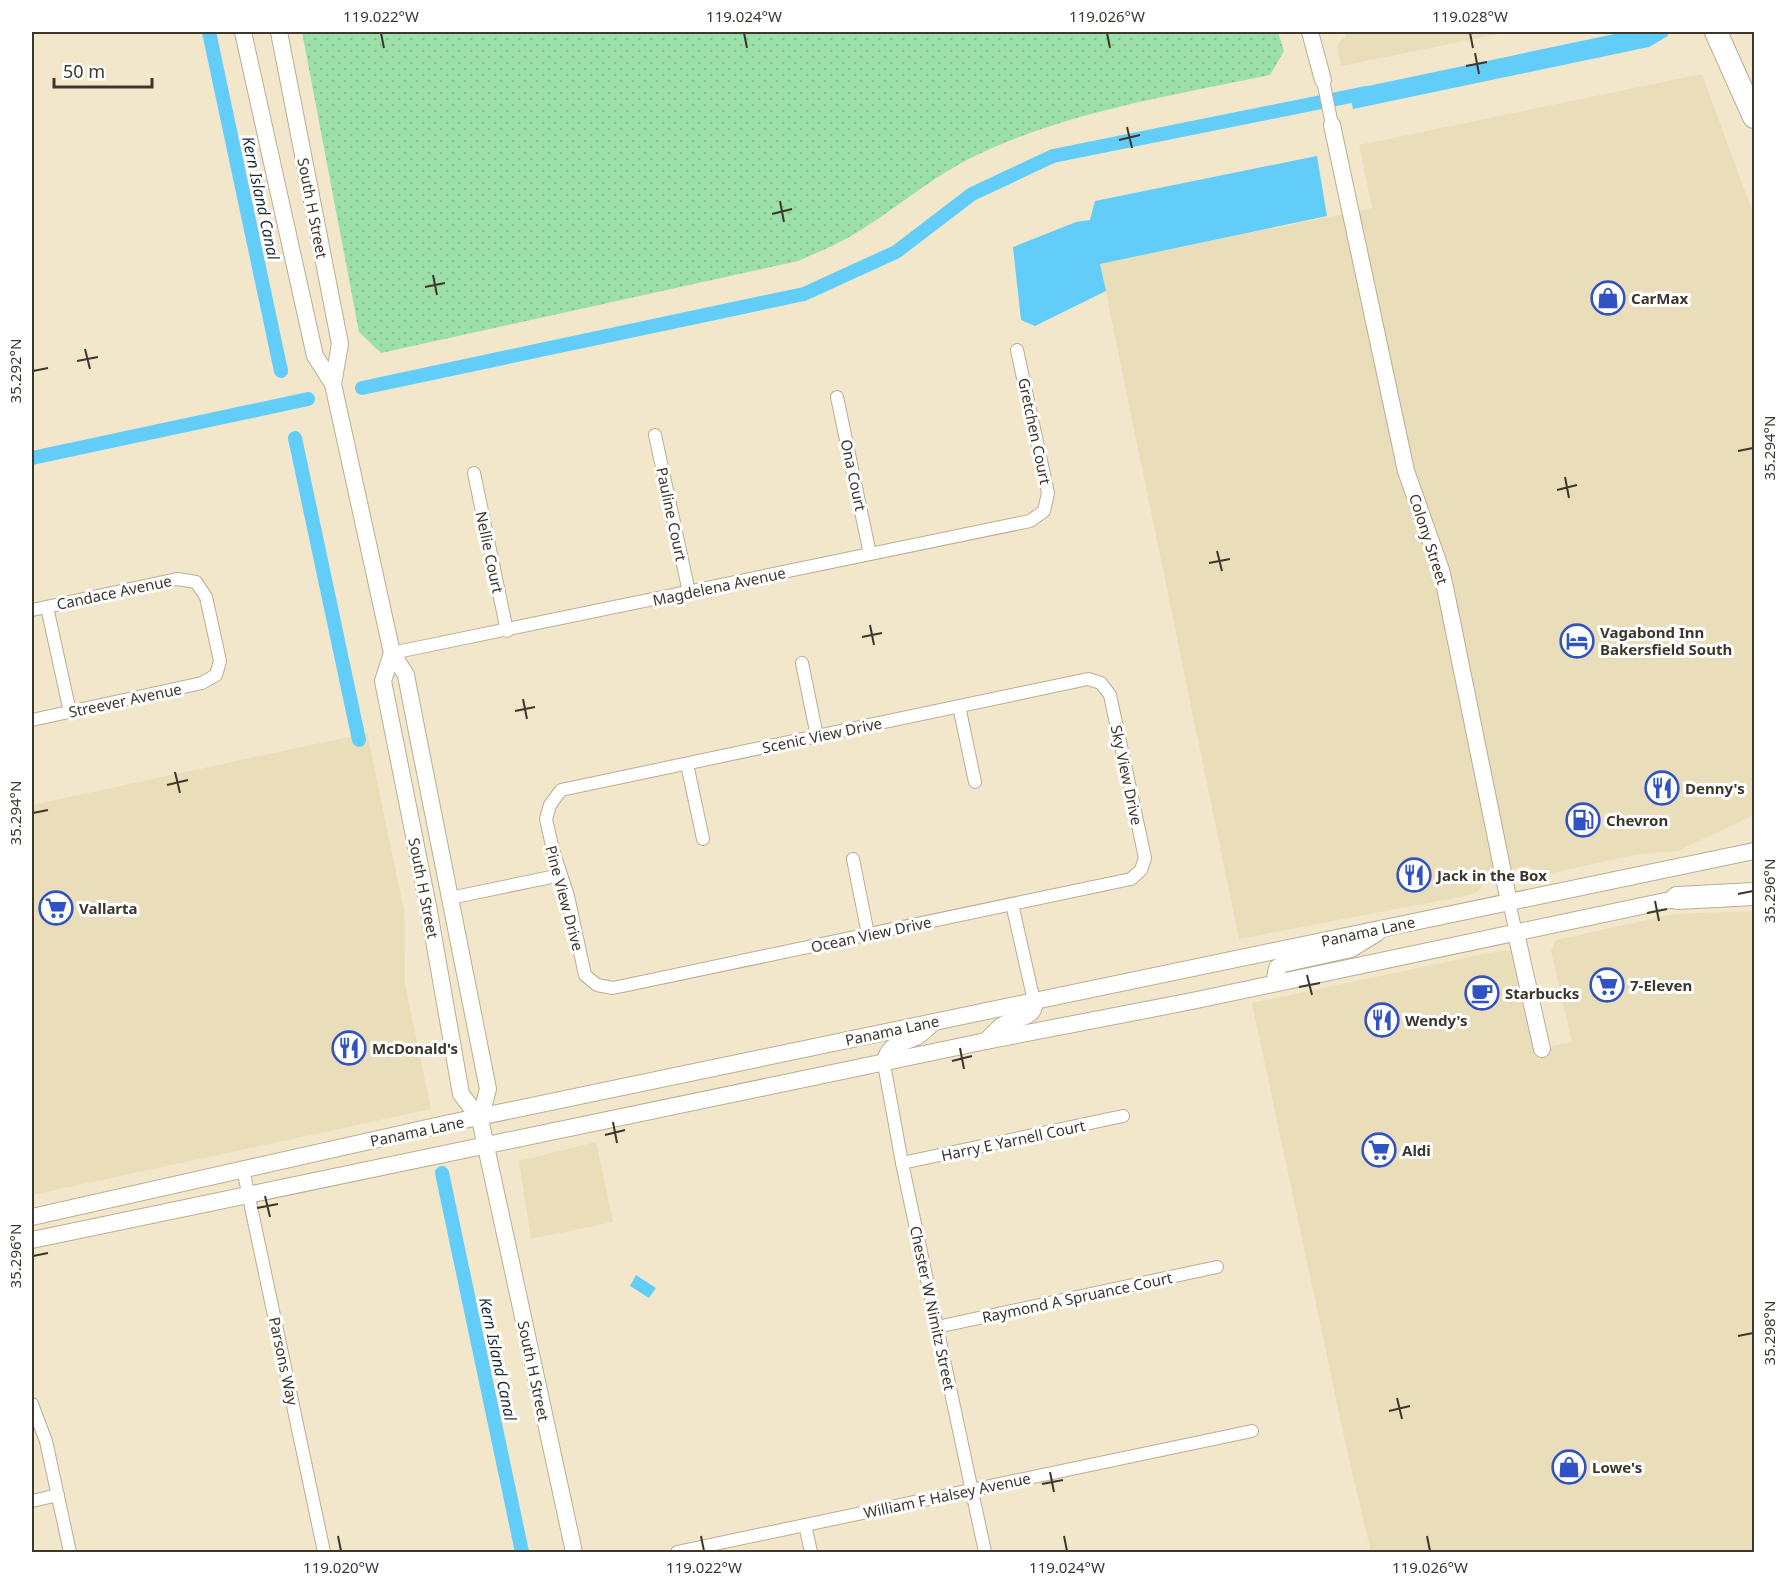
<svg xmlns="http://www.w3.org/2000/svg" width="1786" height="1584" viewBox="0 0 1786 1584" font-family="'Noto Sans',sans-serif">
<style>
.built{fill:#eaddba}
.grass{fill:url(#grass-dots)}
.water{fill:#62cdf8}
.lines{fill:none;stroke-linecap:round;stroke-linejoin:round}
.canal{stroke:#62cdf8;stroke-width:14}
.street-casing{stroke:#b9ae93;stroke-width:14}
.secondary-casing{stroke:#b9ae93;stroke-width:18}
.highway-casing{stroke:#b9ae93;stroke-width:24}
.street{stroke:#fff;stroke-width:12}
.secondary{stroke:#fff;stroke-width:16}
.highway{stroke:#fff;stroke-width:22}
.ticks{fill:none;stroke:#3c372c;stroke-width:2}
.labels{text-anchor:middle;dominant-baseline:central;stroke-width:6;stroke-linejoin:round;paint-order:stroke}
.street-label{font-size:15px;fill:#3c372c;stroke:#fff}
.poi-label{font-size:15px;font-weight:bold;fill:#3c372c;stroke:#fff;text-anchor:start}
.water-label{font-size:16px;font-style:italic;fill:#1a2d35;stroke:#fff}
.neatline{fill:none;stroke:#3c372c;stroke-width:2}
.ticks-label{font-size:15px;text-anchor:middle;fill:#3c372c}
</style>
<defs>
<pattern id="grass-dots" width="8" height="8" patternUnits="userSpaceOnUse" patternTransform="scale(1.5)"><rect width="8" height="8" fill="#9cdfa8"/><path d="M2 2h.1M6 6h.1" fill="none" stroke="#87c091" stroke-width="1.8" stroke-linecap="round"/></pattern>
</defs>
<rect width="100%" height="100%" fill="#f3e7cb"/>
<g class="built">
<polygon points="1344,32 1509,32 1341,66 1337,51 1339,42 1346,36"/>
<polygon points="1702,74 1754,216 1754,815 1678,851 1634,855 1543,875 1537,874 1529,865 1484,877 1483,885 1477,892 1470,895 1239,939 1100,264 1372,208 1359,145"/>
<polygon points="367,733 404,910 405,984 431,1109 32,1195 32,805"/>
<polygon points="1754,911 1754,1552 1371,1552 1348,1455 1252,1003 1503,950 1511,951 1516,959 1537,1049 1572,1042 1551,951 1556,940 1674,914"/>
<polygon points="596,1142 613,1222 531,1239 519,1161"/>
</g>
<path class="grass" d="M302,32H1278L1284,51L1270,75C1171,96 1069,111 977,155C932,176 894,211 851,236C834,246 816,253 798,261L381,353L359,332Z"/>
<g class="water">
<polygon points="1624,32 1667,32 1668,36 1649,47 1353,109 1349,90"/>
<polygon points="1317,156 1327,216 1100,264 1106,291 1035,326 1021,320 1013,247 1076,222 1090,220 1095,201"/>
<polygon points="636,1275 656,1288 649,1298 630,1286"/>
</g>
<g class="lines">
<g class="canal">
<polyline points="209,32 281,371"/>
<polyline points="362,388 804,294 896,252 972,194 1053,156 1366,93"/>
<polyline points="295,438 359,740"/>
<polyline points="32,458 308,399"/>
<polyline points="442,1173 522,1552"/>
</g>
<g class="street-casing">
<g id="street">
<polyline points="1323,80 1332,125"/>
<polyline points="837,397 870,554"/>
<polyline points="655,435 689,592"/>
<polyline points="474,473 507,631"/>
<polyline points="47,607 70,712"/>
<polyline points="32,610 177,579 196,582 206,597 220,661 216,675 202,683 32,720"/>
<polyline points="392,653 1030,521 1044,511 1048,493 1017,350"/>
<polyline points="802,663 817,736"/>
<polygon points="1088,679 1101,683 1110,695 1145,858 1141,870 1131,879 613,988 597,985 585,975 568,896 553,850 546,819 550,805 561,790"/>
<polyline points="959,706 975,782"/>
<polyline points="687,764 703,839"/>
<polyline points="853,859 868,934"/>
<polyline points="450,898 561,875"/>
<polyline points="1509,902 1516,933"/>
<polyline points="1012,904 1034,1001"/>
<polyline points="884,1064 902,1163 985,1552"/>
<polyline points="902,1163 1123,1116"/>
<polyline points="243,1169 324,1552"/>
<polyline points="937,1327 1217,1267"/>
<polyline points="32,1404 46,1441 70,1552"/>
<polyline points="32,1501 58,1495"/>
<polyline points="805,1525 811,1552"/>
<polyline points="677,1552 1252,1431"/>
</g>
</g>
<g class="secondary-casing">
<g id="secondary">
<polyline points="243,32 315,356 333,384 340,344 279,32"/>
<polyline points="1310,32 1323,80"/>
<polyline points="1332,125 1406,471 1441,570 1446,592 1509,902"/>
<polyline points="333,384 392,653 406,675 417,732 488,1089 480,1119"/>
<polyline points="392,653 383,681 428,906 461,1094 480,1119 574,1552"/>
<polyline points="1516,933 1542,1049"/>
<polyline points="1274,983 1277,968 1283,964 1351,949 1377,933"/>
<path d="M986,1041C991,1036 997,1029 1003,1025C1015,1017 1036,1020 1034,1001"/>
<path d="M884,1064C889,1043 899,1045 916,1037C922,1034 927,1028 932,1024"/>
<polyline points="32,1217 445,1124 1754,851"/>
<polyline points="32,1240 986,1041 1192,1001 1689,896"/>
</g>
</g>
<g class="highway-casing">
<g id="highway">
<polyline points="1716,32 1754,117"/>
<polyline points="1677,898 1754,894"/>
</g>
</g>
<use href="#street" class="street"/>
<use href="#secondary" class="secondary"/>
<use href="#highway" class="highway"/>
</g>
<path class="ticks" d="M381,33L384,48M744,33L747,48M1107,33L1110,48M1470,33L1473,48M1475,53L1479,74M1466,66L1487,62M1127,127L1132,148M1119,140L1140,135M780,201L784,222M772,214L792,209M433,275L437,295M425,287L445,283M85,349L90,369M77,361L98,357M33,371L48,368M1738,451L1753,448M1565,477L1569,498M1557,490L1577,485M1217,551L1222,571M1209,563L1230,559M870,625L874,645M862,637L882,633M523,699L527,719M515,711L535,707M175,772L180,793M167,785L188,780M33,813L48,810M1738,894L1753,891M1655,901L1659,921M1647,913L1667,909M1307,975L1312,995M1299,987L1320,983M960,1048L964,1069M952,1061L972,1056M613,1122L617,1143M605,1135L625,1130M265,1196L270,1217M257,1208L278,1204M33,1256L48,1253M1738,1336L1753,1333M1397,1398L1402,1419M1389,1411L1410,1406M1050,1472L1054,1492M1042,1484L1063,1480M338,1536L341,1551M701,1536L704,1551M1064,1536L1067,1551M1427,1536L1430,1551"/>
<defs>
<g id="shop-ring" transform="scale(1.725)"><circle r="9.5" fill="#fff" stroke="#3052c2" stroke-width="1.5"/><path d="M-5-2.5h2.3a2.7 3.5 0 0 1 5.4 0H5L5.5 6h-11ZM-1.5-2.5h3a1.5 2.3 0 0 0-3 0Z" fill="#3052c2"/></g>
<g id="hotel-ring" transform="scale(1.725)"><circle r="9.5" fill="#fff" stroke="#3052c2" stroke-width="1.5"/><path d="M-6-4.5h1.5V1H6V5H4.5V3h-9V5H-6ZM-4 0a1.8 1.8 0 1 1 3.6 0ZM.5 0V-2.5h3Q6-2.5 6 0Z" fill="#3052c2"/></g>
<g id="restaurant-ring" transform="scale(1.725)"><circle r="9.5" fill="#fff" stroke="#3052c2" stroke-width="1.5"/><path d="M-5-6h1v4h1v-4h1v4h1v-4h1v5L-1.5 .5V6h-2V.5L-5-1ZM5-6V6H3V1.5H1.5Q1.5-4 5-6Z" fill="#3052c2"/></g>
<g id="fuel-ring" transform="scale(1.725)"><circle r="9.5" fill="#fff" stroke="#3052c2" stroke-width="1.5"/><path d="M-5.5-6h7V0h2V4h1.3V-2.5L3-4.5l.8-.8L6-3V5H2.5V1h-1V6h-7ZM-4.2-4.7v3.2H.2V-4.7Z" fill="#3052c2"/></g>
<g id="supermarket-ring" transform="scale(1.725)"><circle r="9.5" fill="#fff" stroke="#3052c2" stroke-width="1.5"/><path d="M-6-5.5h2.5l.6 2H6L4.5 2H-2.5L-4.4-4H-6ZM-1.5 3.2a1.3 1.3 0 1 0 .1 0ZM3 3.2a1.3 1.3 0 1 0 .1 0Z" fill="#3052c2"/></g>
<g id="cafe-ring" transform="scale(1.725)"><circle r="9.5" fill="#fff" stroke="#3052c2" stroke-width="1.5"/><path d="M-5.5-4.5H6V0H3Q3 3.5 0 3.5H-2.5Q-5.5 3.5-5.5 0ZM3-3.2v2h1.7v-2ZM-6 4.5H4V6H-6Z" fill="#3052c2"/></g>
</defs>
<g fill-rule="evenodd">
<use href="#shop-ring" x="1608" y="298"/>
<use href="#hotel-ring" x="1577" y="641"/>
<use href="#restaurant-ring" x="1662" y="788"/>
<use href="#fuel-ring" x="1583" y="820"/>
<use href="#restaurant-ring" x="1414" y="875"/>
<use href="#supermarket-ring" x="56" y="908"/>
<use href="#supermarket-ring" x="1607" y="985"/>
<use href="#cafe-ring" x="1482" y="993"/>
<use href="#restaurant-ring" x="1382" y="1020"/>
<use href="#restaurant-ring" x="349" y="1048"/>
<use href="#supermarket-ring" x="1379" y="1150"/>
<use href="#shop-ring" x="1569" y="1467"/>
</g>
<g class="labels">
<g class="street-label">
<text transform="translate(313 208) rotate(79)">South H Street</text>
<text transform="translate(1035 431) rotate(78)">Gretchen Court</text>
<text transform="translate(854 475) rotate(78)">Ona Court</text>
<text transform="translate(672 514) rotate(78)">Pauline Court</text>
<text transform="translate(1429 539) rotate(72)">Colony Street</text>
<text transform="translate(490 552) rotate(78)">Nellie Court</text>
<text transform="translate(719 586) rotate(-12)">Magdelena Avenue</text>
<text transform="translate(114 592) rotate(-12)">Candace Avenue</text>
<text transform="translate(125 700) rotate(-12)">Streever Avenue</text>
<text transform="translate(822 735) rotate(-12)">Scenic View Drive</text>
<text transform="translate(1127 775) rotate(78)">Sky View Drive</text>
<text transform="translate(424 888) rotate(79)">South H Street</text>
<text transform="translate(565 898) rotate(75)">Pine View Drive</text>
<text transform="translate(1368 931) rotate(-12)">Panama Lane</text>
<text transform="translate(871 934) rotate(-12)">Ocean View Drive</text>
<text transform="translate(892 1030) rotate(-12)">Panama Lane</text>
<text transform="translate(417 1131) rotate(-12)">Panama Lane</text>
<text transform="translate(1013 1140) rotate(-12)">Harry E Yarnell Court</text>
<text transform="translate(1077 1297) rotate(-12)">Raymond A Spruance Court</text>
<text transform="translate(933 1308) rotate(78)">Chester W Nimitz Street</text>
<text transform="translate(284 1361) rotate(78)">Parsons Way</text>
<text transform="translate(534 1371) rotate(78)">South H Street</text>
<text transform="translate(947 1495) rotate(-12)">William F Halsey Avenue</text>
</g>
<g class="poi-label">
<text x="1631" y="298">CarMax</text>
<text x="1600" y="632">Vagabond Inn<tspan x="1600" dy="17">Bakersfield South</tspan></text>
<text x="1685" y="788">Denny's</text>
<text x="1606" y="820">Chevron</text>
<text x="1437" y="875">Jack in the Box</text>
<text x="79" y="908">Vallarta</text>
<text x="1630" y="985">7-Eleven</text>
<text x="1505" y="993">Starbucks</text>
<text x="1405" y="1020">Wendy's</text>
<text x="372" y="1048">McDonald's</text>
<text x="1402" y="1150">Aldi</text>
<text x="1592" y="1467">Lowe's</text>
</g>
<g class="water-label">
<text transform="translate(261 198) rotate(78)">Kern Island Canal</text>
<text transform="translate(498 1359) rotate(78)">Kern Island Canal</text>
</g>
</g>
<rect width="1786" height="1584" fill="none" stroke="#ffffff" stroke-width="66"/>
<path d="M54 78v9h98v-9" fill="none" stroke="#3c372c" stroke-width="3"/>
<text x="63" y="78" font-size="18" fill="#3c372c" stroke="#ffffff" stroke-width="4.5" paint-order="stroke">50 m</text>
<rect x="33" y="33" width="1720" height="1518" class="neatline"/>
<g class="ticks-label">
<text x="381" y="22">119.022°W</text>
<text x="744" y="22">119.024°W</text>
<text x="1107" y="22">119.026°W</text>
<text x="1470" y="22">119.028°W</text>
<text transform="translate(16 371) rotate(-90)" y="5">35.292°N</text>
<text transform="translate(1770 448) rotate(-90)" y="5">35.294°N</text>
<text transform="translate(16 813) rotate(-90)" y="5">35.294°N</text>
<text transform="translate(1770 891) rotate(-90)" y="5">35.296°N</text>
<text transform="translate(16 1256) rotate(-90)" y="5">35.296°N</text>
<text transform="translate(1770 1333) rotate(-90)" y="5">35.298°N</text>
<text x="341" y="1573">119.020°W</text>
<text x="704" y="1573">119.022°W</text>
<text x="1067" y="1573">119.024°W</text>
<text x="1430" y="1573">119.026°W</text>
</g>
</svg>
